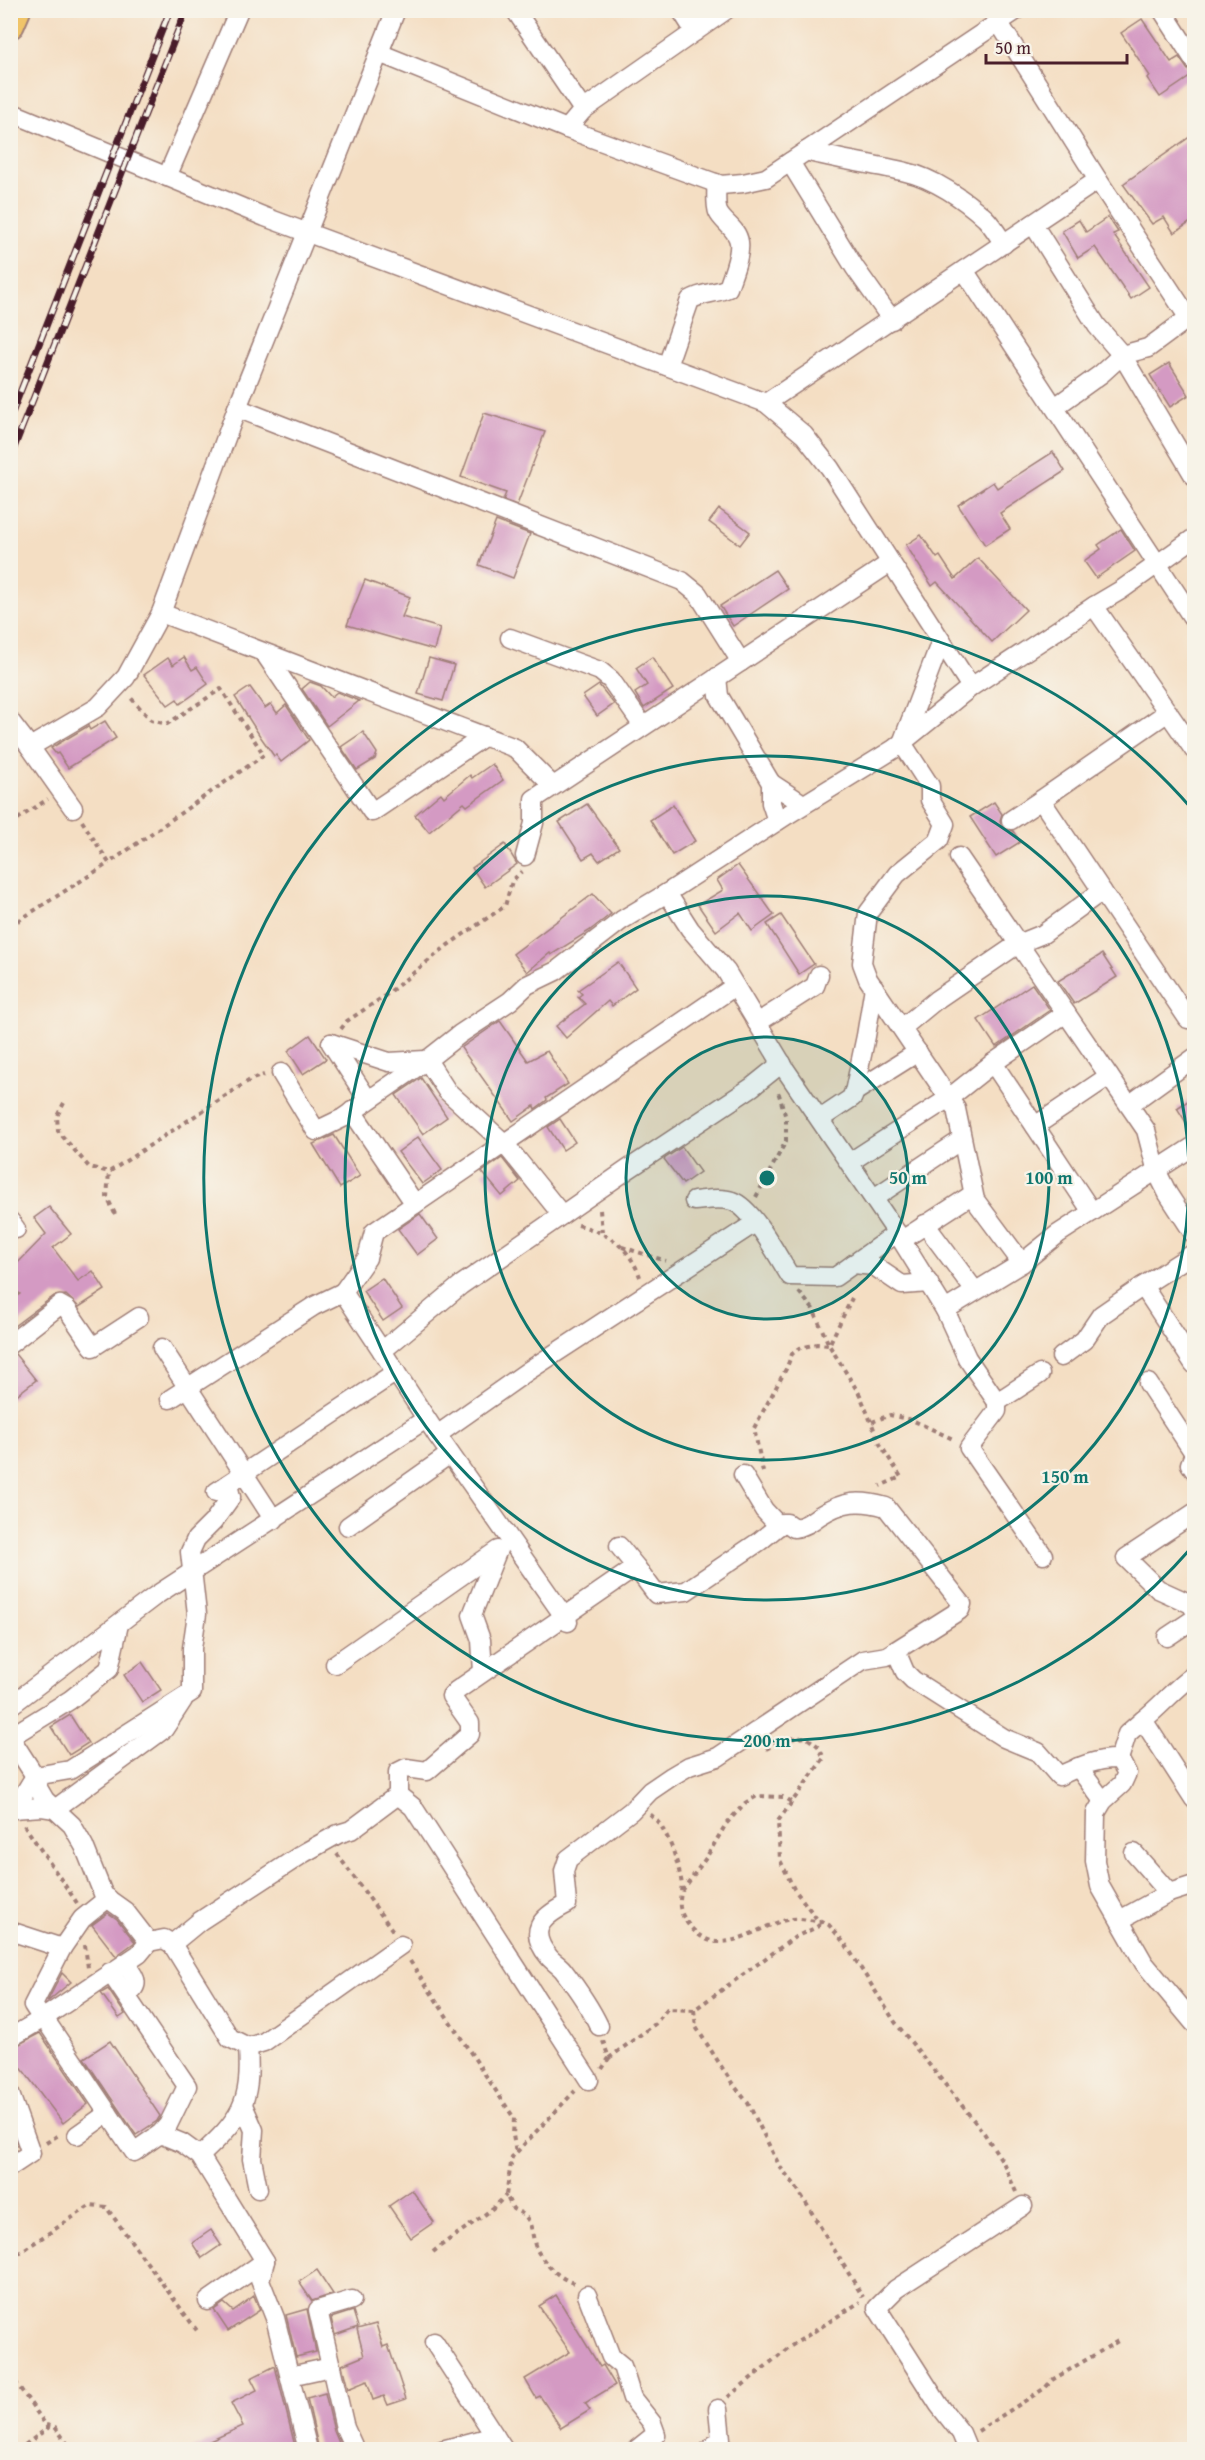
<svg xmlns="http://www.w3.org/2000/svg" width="1205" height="2460" viewBox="0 0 1205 2460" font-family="'Gentium Book Plus',serif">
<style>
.building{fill:#d49ac3}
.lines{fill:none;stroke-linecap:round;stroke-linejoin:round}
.street-casing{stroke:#9f7e77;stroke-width:21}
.primary-casing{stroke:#9f7e77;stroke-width:32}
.path{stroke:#9f7e77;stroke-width:4;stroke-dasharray:4.5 4.5;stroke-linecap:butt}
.street{stroke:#fff;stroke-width:18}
.primary{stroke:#f0c469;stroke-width:28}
.rail-casing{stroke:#4a1f2b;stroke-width:7}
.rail{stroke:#f7f3e8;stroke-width:4.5;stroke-dasharray:14;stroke-linecap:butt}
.ring{fill:none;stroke:#0f766e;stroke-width:3}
.centre{fill:#0f766e;stroke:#f7f3e8;stroke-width:3}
.ring-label{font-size:18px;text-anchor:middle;font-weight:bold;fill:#0f766e;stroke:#f7f3e8;stroke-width:4.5;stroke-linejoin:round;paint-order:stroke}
</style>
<rect width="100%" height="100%" fill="#f7f3e8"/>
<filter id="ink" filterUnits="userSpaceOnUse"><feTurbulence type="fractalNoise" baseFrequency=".0167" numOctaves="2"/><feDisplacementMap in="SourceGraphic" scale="12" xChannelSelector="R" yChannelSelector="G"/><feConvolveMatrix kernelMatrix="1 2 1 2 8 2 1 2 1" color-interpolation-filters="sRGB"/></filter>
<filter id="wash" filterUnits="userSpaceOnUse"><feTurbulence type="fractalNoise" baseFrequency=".008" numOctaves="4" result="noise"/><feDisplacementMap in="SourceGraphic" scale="24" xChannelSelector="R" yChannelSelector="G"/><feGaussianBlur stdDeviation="1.35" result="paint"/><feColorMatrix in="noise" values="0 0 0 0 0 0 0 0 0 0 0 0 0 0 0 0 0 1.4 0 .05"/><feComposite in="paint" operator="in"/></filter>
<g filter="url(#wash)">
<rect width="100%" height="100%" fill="#f4dec3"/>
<g id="blocks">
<g class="building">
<polygon points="1142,19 1171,62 1179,57 1188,70 1194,71 1194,74 1160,97 1147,78 1150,76 1121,33"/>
<polygon points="1194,134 1194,220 1174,233 1164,217 1152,224 1123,184"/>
<polygon points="1108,217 1118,232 1113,234 1149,287 1131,299 1095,247 1078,258 1062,231 1079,220 1086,232"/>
<polygon points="1169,363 1189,395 1170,407 1150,375"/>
<polygon points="484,413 545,432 517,505 503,500 506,493 461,477"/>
<polygon points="1053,452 1065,471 1000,513 1010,529 985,545 958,505 993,482 997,488"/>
<polygon points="719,509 750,532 740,545 709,522"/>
<polygon points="496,521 530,534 513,578 479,565"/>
<polygon points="1121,529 1135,551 1096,578 1084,561 1101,549 1098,545"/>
<polygon points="921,535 937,558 940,556 955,579 978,558 1026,610 992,642 937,582 932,586 906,545"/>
<polygon points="775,570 788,589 733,626 720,606"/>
<polygon points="365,580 410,597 402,617 440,628 434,650 347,625"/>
<polygon points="184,657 192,670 197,667 208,684 180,704 177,699 168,705 144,675 168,658 173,665"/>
<polygon points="652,657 673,689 644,708 635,693 647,685 636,668"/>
<polygon points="429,658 454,665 443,701 418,694"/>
<polygon points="310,682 321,686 331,697 337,692 359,701 327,726 302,689"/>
<polygon points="599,685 614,704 597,716 583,696"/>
<polygon points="250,687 265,708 271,704 277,713 286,705 309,740 281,762 276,755 274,756 260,736 235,697"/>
<polygon points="105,721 116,738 68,768 58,753 56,754 51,748 88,726 90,730"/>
<polygon points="363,732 377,753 375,759 357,770 341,747"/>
<polygon points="492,764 503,780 467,806 464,803 429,832 415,815 441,793 444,797 470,775 472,778"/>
<polygon points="994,802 1002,814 1000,820 1001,826 1007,830 1013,831 1020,842 996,857 970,817"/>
<polygon points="587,804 619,848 599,861 593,853 583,859 559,822"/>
<polygon points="673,805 695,841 672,855 650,820"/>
<polygon points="505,844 517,864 485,887 472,868"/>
<polygon points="738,865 774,915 752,931 740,913 716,931 698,905 723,890 717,880"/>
<polygon points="593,894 611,914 589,931 551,955 550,953 527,972 513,954"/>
<polygon points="781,915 814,964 799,974 767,924"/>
<polygon points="1102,954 1117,977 1074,1004 1058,981"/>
<polygon points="618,962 636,988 612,1006 608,1001 566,1038 556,1026 585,1004 578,997 582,994 578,990"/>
<polygon points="1032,984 1050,1010 996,1047 978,1020"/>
<polygon points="500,1021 528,1061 547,1051 568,1084 546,1098 547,1100 535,1109 534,1106 513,1121 461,1048"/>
<polygon points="310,1035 326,1059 303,1074 288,1051"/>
<polygon points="421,1078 447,1117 423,1134 396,1095"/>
<polygon points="1194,1097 1194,1135 1177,1108"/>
<polygon points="560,1119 575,1142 563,1150 548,1127"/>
<polygon points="334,1135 360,1176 340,1188 313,1144"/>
<polygon points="418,1137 442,1170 422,1184 398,1152"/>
<polygon points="682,1147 700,1172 683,1184 664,1159"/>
<polygon points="502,1158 520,1181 502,1196 482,1172"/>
<polygon points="49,1207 71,1234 53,1248 78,1281 93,1271 105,1290 79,1307 66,1295 54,1296 10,1329 10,1301 20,1294 10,1285 10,1271 46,1234 34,1218"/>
<polygon points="420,1214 438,1239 417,1255 398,1229"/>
<polygon points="382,1278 402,1308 383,1321 363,1291"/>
<polygon points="15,1354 36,1380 10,1400 10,1355"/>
<polygon points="142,1662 161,1690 142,1702 124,1675"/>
<polygon points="70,1715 88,1743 69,1755 51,1727"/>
<polygon points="108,1913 117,1919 135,1942 116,1956 92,1925"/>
<polygon points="62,1973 71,1982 47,2002"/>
<polygon points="108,1989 125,2014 119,2018 101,1993"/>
<polygon points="40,2033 88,2104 63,2123 10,2053 10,2049"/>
<polygon points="110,2041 160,2116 157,2121 136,2135 84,2058"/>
<polygon points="412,2190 434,2222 411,2238 389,2206"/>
<polygon points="211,2230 221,2245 202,2258 192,2243"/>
<polygon points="317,2270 333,2294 312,2301 299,2282"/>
<polygon points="556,2295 600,2367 603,2365 615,2385 585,2403 590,2410 561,2428 540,2396 536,2398 525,2379 570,2352 539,2306"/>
<polygon points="254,2296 260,2310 228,2331 214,2310 224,2303 233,2311"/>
<polygon points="307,2309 316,2352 296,2357 286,2315"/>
<polygon points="353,2311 358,2327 335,2335 331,2318"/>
<polygon points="376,2324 383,2347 388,2345 406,2399 388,2405 384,2396 373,2400 367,2381 348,2389 342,2365 364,2356 357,2329"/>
<polygon points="275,2366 296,2450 190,2450 243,2426 231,2403 257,2390 251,2378"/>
<polygon points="325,2393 334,2431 342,2450 319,2450 307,2398"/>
</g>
</g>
</g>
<g filter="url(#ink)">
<use href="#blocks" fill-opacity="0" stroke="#9f7e77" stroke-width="1.5"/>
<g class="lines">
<g class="street-casing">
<g id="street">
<polyline points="515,10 583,110"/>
<polyline points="681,10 695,32"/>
<polyline points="1162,10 1194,60"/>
<polyline points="999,23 1098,180 1194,326"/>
<polyline points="379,53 567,129 721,185 743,183 766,178 1017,10"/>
<polyline points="10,112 265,217 766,403 804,435 830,468 971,687 1094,606 1194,750"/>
<polyline points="567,129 583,110 726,10"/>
<path d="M806,151C839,160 873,164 906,172C933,178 964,199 985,218C992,225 998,235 1004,244"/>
<polyline points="790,162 855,268 892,320"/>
<polyline points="167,177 239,10"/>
<polyline points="1033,224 1097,326 1122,355 1194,476"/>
<polyline points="964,270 1194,620"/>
<path d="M667,366L690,300C703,292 715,294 728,288C732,275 741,256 739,242C737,228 723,223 718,212C715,204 717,192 716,183"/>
<polyline points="766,403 1098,180"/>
<polyline points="1055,407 1101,374 1122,355 1148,348 1194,314"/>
<polyline points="237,408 682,581 698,594 741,662"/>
<polyline points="1094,606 1121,590 1194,538"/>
<polyline points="161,613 515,748 553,786"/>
<polyline points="510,638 600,671 611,680 643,726"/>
<polyline points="941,641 902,743 930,786 930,800 945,824 939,840 897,874 868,913 862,963 868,979 956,1109 975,1200 1022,1263"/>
<polyline points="265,654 372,812 485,736"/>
<polyline points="717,677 719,696 771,783 771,803 777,821"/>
<polyline points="10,721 30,747 98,707 126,677 161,613 237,408 396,10"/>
<polyline points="30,747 73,808"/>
<polyline points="771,783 803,804"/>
<polyline points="1041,800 1168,712"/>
<polyline points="1011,820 1041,800 1102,891"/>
<polyline points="525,856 534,823 534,799 890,563"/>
<polyline points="959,857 1146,1130 1157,1172 1168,1194 1194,1234"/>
<polyline points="667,893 787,815 894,749 971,687"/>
<polyline points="735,986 374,1232 367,1258 343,1292 382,1351 461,1285 627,1170 752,1087 782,1063"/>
<polyline points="757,1023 815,986 819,975"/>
<polyline points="902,1028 936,1000 1018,944 1043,934 1102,891 1188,1019"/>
<polyline points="331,1043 389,1062 425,1060"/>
<polyline points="331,1043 368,1100"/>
<polyline points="993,1063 1092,1212"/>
<polyline points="281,1073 316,1131 343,1118 427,1060"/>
<polyline points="853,1093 918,1052"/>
<polyline points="1129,1105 1194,1058"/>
<polyline points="352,1111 415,1204"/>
<polyline points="820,1119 853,1097 866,1036 874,987"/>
<polyline points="1035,1126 1109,1076"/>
<polyline points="850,1162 949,1098 993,1063 1066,1013"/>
<polyline points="874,1198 961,1140"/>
<path d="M694,1201C706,1200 721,1197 732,1201C753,1208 778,1257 790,1276L835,1277L897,1233"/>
<polyline points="562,1215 504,1143 447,1091 427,1060 460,1034 510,1001 527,985 556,971 622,920 667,893 690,929 726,971 785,1069 897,1233 945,1310"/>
<polyline points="10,1221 16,1229"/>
<polyline points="925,1224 975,1291"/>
<polyline points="902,1240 973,1194"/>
<polyline points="853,1264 874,1266 902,1285 929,1283"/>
<polyline points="1143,1286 1194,1253"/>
<polyline points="10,1344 60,1305 67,1309 93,1347 139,1317"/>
<polyline points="162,1348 274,1520"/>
<polyline points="382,1351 437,1435 528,1371 755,1223"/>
<polyline points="1061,1357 1084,1340 1101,1315 1143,1286 1194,1364"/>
<polyline points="1040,1374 997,1402 967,1358 945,1310 1022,1263 1058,1234 1194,1146"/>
<polyline points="1148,1383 1194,1453"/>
<polyline points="170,1399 314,1306 343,1292"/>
<polyline points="997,1402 997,1411 969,1448 1043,1555"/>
<polyline points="437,1435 568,1622"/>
<polyline points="1194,1454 1190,1464 1194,1470"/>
<polyline points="743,1475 764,1510 779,1526"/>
<polyline points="216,1492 396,1372"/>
<polyline points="1194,1513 1126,1558 1158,1589 1191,1604 1194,1609"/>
<polyline points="348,1526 450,1454"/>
<polyline points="619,1546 636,1567"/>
<polyline points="119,1624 109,1669 70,1700 10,1737 35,1776 38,1788 45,1800 72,1825 84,1846 104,1896 125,1911 149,1942 164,1939 172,1944 230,2038 248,2047 264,2042 401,1945"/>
<polyline points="1167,1637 1194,1619"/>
<path d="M896,1651L905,1672L913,1680L1004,1738L1038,1752L1059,1776C1078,1767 1097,1758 1119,1759L1127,1773L1122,1784L1103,1801L1096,1813L1095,1861L1100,1886L1144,1963L1194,2023"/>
<polyline points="335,1664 498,1550"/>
<polyline points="483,1672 481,1640 472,1615 497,1552"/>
<path d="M1194,1675C1175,1688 1161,1706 1143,1720L1194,1799"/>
<polyline points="10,1706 155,1596 426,1419"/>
<polyline points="1119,1759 1127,1734 1143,1720"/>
<polyline points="1078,1767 1103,1801"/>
<polyline points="398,1795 413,1807 589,2080"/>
<polyline points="13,1809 42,1807 55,1809 164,1729 183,1700"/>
<polyline points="10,1811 21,1799 35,1776 70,1770 192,1692 192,1648 197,1614 190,1552 196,1539 213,1522 231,1497 228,1484"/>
<polyline points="1134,1853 1169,1893"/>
<polyline points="1120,1920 1169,1893 1194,1885"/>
<polyline points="10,1931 62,1948 82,1919 108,1898"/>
<path d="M172,1944L200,1921L304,1853L338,1834L351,1830L398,1795V1772L406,1768L427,1771L470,1734V1723L451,1696L456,1691L636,1567L656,1594L686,1591L760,1541L782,1523H787L794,1528C804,1527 811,1522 819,1516C843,1501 859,1499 886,1507L962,1604L960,1610L887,1656L863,1660L718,1757L689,1766L672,1776L650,1791L631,1811L568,1859L564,1871L567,1904C541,1917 527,1931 549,1957C553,1962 559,1965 563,1970C576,1987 590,2007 599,2026"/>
<polyline points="62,1948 33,2005 42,2019 139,1954 149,1942"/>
<path d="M125,1963C134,1977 143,1984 126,1995"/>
<polyline points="44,2018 134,2152 160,2134 168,2125 187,2086 110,1972"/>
<polyline points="10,2038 42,2019"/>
<polyline points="10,2094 31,2153 10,2167"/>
<polyline points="243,2105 254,2130 252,2159 258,2189"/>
<polyline points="160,2134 182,2143 200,2156 265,2261 260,2280 275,2318 308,2450"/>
<polyline points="77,2135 108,2113"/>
<path d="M200,2156C240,2119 252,2104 248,2047"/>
<polyline points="587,2295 611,2357 622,2366 632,2398 652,2423 656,2434 636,2450"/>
<polyline points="352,2300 318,2310 345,2428 355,2450"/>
<polyline points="208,2301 265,2261"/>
<polyline points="434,2342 504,2450"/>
<polyline points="290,2376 331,2367"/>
<polyline points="442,2450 495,2436"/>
<polyline points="709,2450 721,2439 718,2409"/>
<polyline points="968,2450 961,2433 939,2405 877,2308 896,2289 1023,2206"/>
</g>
</g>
<g class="primary-casing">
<polyline id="primary" points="10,24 16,10"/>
</g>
<g class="path">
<polyline points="82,821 109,863 264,755 221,689 167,724 151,720 131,698"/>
<polyline points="10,824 48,799"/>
<polyline points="10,926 109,863"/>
<polyline points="341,1029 347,1021 386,995 448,945 505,906 512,881 522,871"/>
<polyline points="64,1103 57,1116 58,1131 89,1167 109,1172"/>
<polyline points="756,1197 786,1141 786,1118 778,1091"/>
<polyline points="600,1210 602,1232"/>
<polyline points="115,1214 107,1197 109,1172 250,1080 264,1075"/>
<path d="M578,1225C608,1233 629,1246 640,1277"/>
<polyline points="622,1247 666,1261"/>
<polyline points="799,1292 813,1309 829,1345 860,1395 880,1444 901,1477 880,1486"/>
<polyline points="872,1422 890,1415 912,1420 955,1440"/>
<polyline points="763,1472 754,1428 786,1369 792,1354 800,1348 817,1344 829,1345 852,1298"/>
<polyline points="766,1749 787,1739 806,1737 818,1746 824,1758 778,1821 780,1860 794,1889 817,1919 829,1925 846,1945 895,2022 984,2133 1003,2162 1016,2192"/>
<path d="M650,1814C668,1829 676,1857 681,1879C683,1888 679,1898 680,1907C683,1923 701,1942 718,1942C743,1943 767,1922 792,1919C801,1918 811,1921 820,1921"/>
<polyline points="24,1825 77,1903"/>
<polyline points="337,1854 393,1931"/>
<polyline points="682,1891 706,1858 726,1824 745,1803 757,1796 783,1797 791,1802"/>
<polyline points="85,1945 88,1968"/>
<polyline points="410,1961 514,2118 513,2135 516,2153"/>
<polyline points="694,2010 696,2027 732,2083 748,2103 780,2167 795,2185 863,2297"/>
<polyline points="609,2058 655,2024 667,2009 694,2010 795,1937 817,1927 822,1922"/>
<polyline points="602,2069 609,2058 603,2041"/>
<polyline points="46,2143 60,2134"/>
<path d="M433,2252C458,2231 485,2219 506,2195"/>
<polyline points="10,2259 91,2205 106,2207 198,2332"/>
<path d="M574,2283C559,2279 543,2262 536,2248C532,2238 533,2224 525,2216C522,2213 517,2211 513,2209L506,2195L512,2157L575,2091"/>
<polyline points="10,2374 48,2428 18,2450"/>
<polyline points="728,2397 788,2348 860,2302"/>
<polyline points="46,2425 55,2427 72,2450"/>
<polyline points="978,2431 1045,2388 1052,2380 1118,2341"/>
</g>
<use href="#street" class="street"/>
<use href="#primary" class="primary"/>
<g class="rail-casing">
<g id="rail">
<polyline points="10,418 170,10"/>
<polyline points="10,458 186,10"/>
</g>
</g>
<use href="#rail" class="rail"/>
</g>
</g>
<circle cx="767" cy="1178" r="141" fill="#0f766e" fill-opacity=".12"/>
<g class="ring">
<circle cx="767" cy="1178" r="141"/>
<circle cx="767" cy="1178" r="282"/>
<circle cx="767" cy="1178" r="422"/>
<path d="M1192 1547A563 563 0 1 1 1192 809"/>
</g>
<circle cx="767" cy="1178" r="9" class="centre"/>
<g class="ring-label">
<text x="908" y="1184">50 m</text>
<text x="1049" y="1184">100 m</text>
<text x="1065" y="1483">150 m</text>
<text x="767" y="1747">200 m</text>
</g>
<rect width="1205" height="2460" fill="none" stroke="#f7f3e8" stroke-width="36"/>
<path d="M986 54v9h141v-9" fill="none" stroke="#4a1f2b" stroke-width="3"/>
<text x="995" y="54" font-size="18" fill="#4a1f2b" stroke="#f7f3e8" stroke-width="4.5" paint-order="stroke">50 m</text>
</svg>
